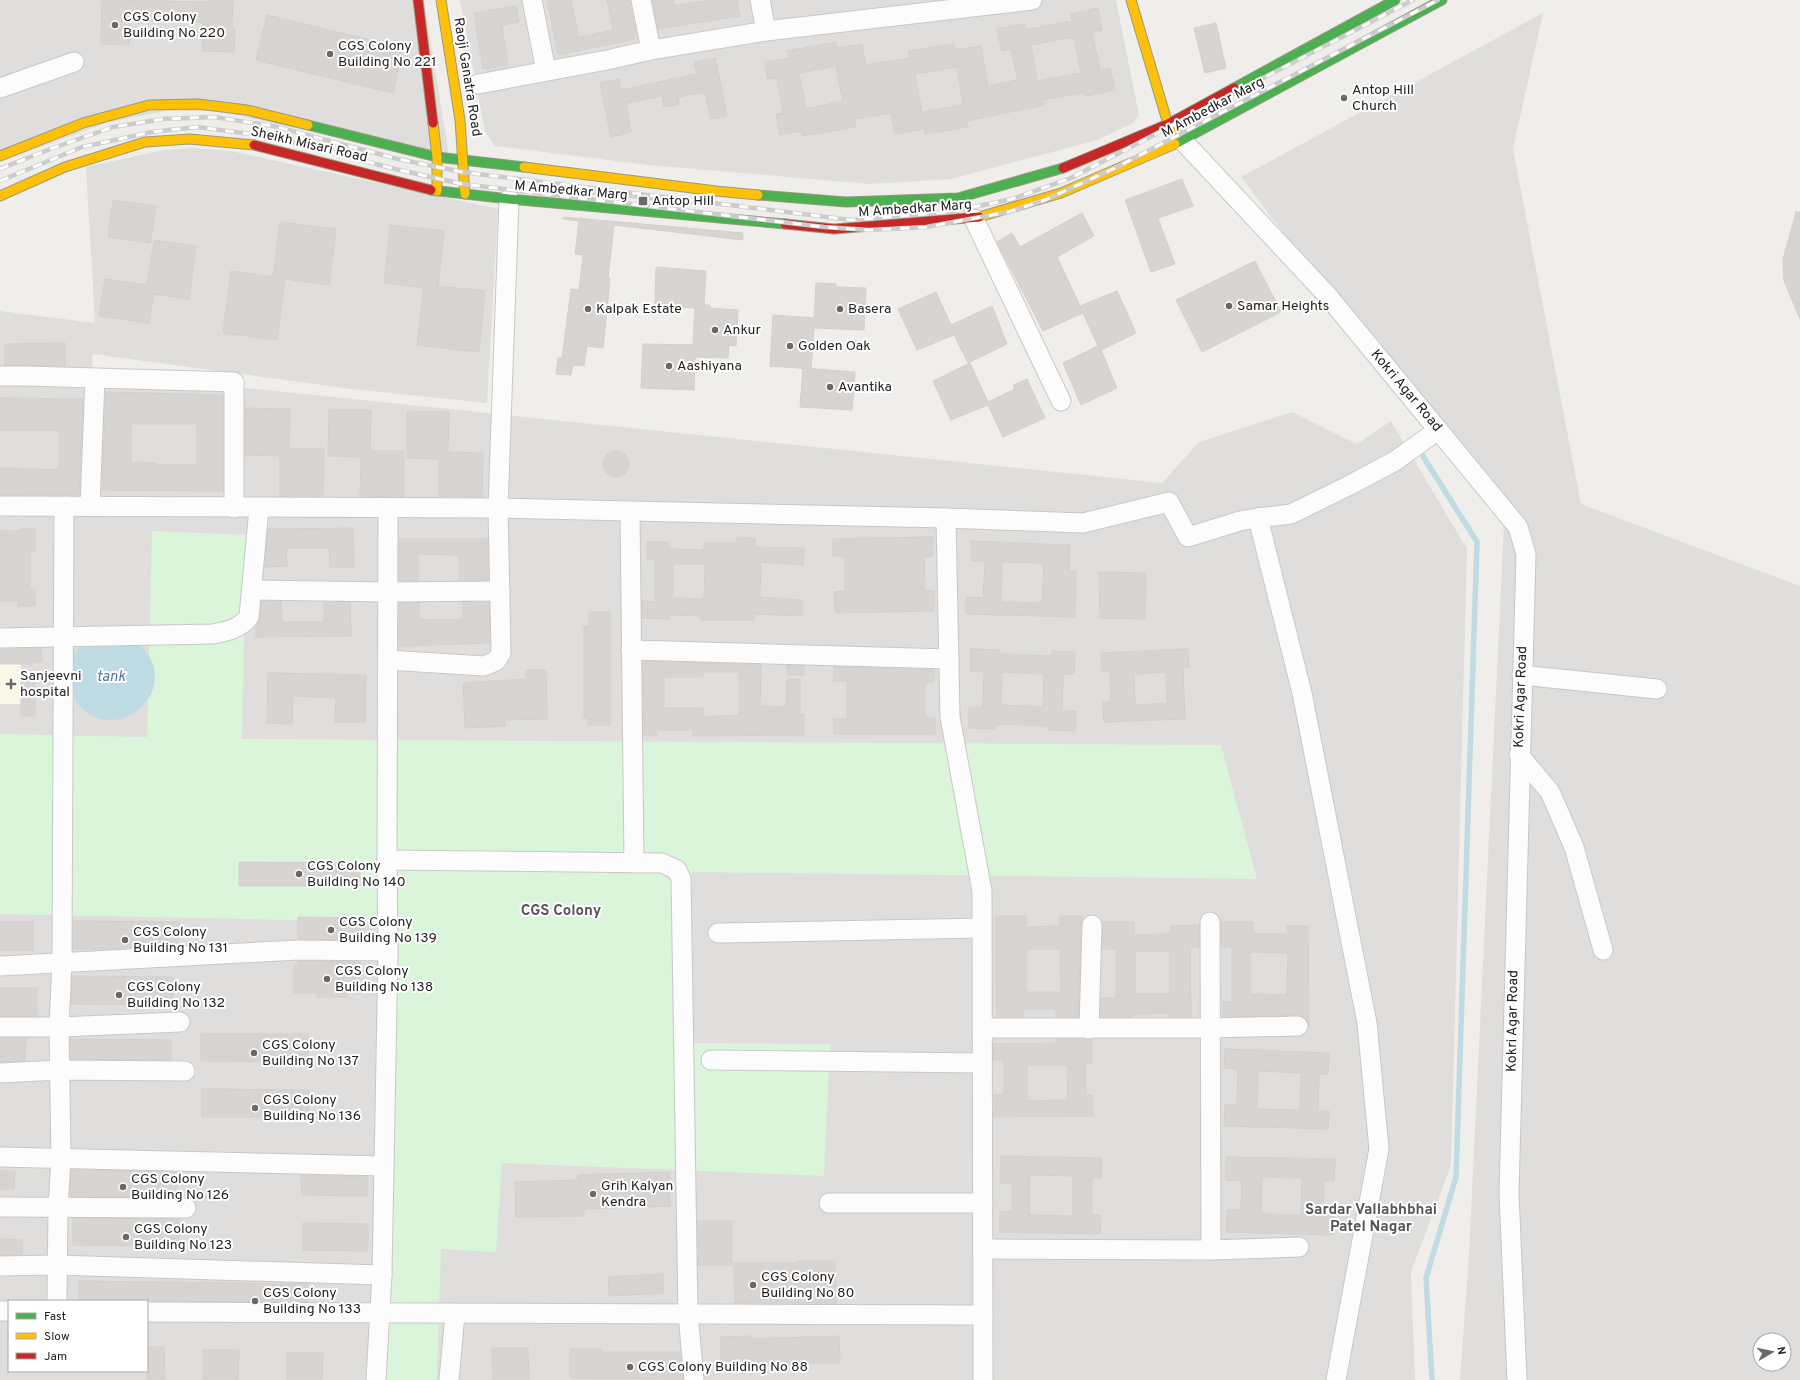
<svg xmlns="http://www.w3.org/2000/svg" width="1800" height="1380" viewBox="0 0 1800 1380" font-family="Overpass,sans-serif">
<style>
.residential{fill:#dfdedc;fill-rule:evenodd}
.education{fill:#f8f7e8}
.park{fill:#daf5da}
.water{fill:#bfdbe3}
.lines{fill:none;stroke-linecap:round;stroke-linejoin:round}
.stream{stroke:#bfdbe3;stroke-width:5.5}
.building{fill:#d7d4d2;stroke:#d3d0cc;fill-rule:evenodd}
.street-casing{stroke:#c9c8c7;stroke-width:21}
.fast-casing{stroke:#999a82;stroke-width:11}
.slow-casing{stroke:#999a82;stroke-width:11}
.jam-casing{stroke:#999a82;stroke-width:11}
.street{stroke:#fdfcfc;stroke-width:19}
.fast{stroke:#4caf50;stroke-width:9}
.slow{stroke:#ffc107;stroke-width:9}
.jam{stroke:#c62828;stroke-width:9}
.rail-casing{stroke:#ccc;stroke-width:4.5}
.rail{stroke:#fff;stroke-width:3;stroke-dasharray:9;stroke-linecap:butt}
.poi-dot{fill:#6a6968;stroke:#fff;stroke-width:1.5}
.labels{text-anchor:middle;dominant-baseline:central;stroke-width:4;stroke-linejoin:round;paint-order:stroke}
.poi-label{font-size:14px;fill:#222;stroke:#fff;text-anchor:start}
.street-label{font-size:14px;fill:#222;stroke:#fff}
.water-label{font-size:15px;font-style:italic;fill:#4a7aab;stroke:#fff}
.neighbourhood-label{font-size:15px;font-weight:bold;fill:#555;stroke:#fff}
</style>
<rect width="100%" height="100%" fill="#f0eeeb"/>
<g class="residential">
<polygon points="0,0 424,0 450,163 218,111 165,111 106,123 0,162"/>
<polygon points="460,0 1116,0 1139,115 1133,123 1097,140 951,179 870,184 648,165 495,146 485,132"/>
<path d="M1543,13L1513,149L1581,504L1800,586V1380H1460L1469,1255L1504,525L1241,177ZM1760,1340H1784V1364H1760Z"/>
<path d="M195,148L231,151L498,209L487,403L351,389L93,354L92,372L1162,483L1199,442L1292,412L1357,444L1391,421L1467,549L1451,1165L1411,1272L1415,1380H0V311L95,323L86,167L163,150ZM9,1301H147V1371H9Z"/>
</g>
<rect class="education" x="0" y="664" width="21" height="40"/>
<polygon class="park" points="152,531 246,535 242,739 1221,745 1257,879 692,872 686,1043 830,1044 824,1176 502,1163 496,1252 441,1249 437,1380 370,1380 383,922 0,914 0,734 147,737"/>
<path class="water" d="M86,641L140,644C146,652 152,658 154,668C162,705 117,735 86,712C76,704 71,696 70,684C68,661 69,657 86,641Z"/>
<g class="lines">
<polyline class="stream" points="1421,453 1477,542 1456,1177 1426,1278 1432,1380"/>
</g>
<g class="building">
<polygon points="102,0 209,2 209,0 233,0 232,28 235,29 234,52 202,51 203,22 130,20 129,45 101,44"/>
<polygon points="547,0 571,0 579,37 613,30 607,0 629,0 636,33 633,34 635,39 558,55"/>
<polygon points="652,0 674,0 674,6 710,0 737,0 740,16 658,29"/>
<polygon points="516,6 519,22 502,25 508,65 483,69 474,13"/>
<path d="M1098,8L1102,30L1092,32L1100,70L1110,68L1115,90L1085,96L1084,92L1043,100L1044,105L967,121L968,127L925,134L924,129L895,134L891,113L855,119L856,127L802,136L801,131L780,135L776,114L783,113L777,78L768,79L765,62L789,58L787,51L836,42L837,48L862,44L866,65L909,58L908,51L954,44L955,50L981,46L988,86L1018,80L1011,49L1002,51L997,29L1025,24L1026,30L1072,21L1071,14ZM1074,37L1081,73L1037,81L1031,45ZM836,66L843,101L806,109L799,73ZM957,67L963,105L922,112L915,74Z"/>
<polygon points="267,15 403,48 393,93 256,60"/>
<polygon points="1216,23 1226,68 1205,73 1194,28"/>
<polygon points="715,58 727,116 711,119 705,92 678,97 679,104 664,107 662,96 626,103 631,132 611,137 600,83 619,79 621,90 697,74 694,62"/>
<polygon points="1182,179 1193,206 1158,218 1175,264 1151,272 1125,200"/>
<polygon points="567,185 746,206 746,208 566,192"/>
<polygon points="113,200 156,206 150,243 108,237"/>
<polygon points="1796,212 1800,212 1800,319 1784,281 1783,259"/>
<polygon points="1082,213 1094,236 1057,257 1081,308 1080,306 1117,291 1136,333 1101,350 1117,388 1081,405 1063,363 1098,346 1083,313 1043,331 997,242 1012,233 1020,247"/>
<polygon points="564,217 743,233 743,240 614,225 608,278 610,278 603,348 587,346 584,366 573,365 571,375 556,374 558,358 562,358 571,289 579,290 583,255 575,254 579,221 563,219"/>
<polygon points="280,222 336,229 329,285 285,279 277,340 223,333 231,271 273,277"/>
<polygon points="390,225 444,231 438,286 485,291 479,352 417,345 424,288 384,283"/>
<polygon points="154,240 196,246 189,299 154,294 149,323 99,316 105,279 147,285"/>
<polygon points="1255,261 1281,312 1202,352 1176,300"/>
<polygon points="656,267 706,271 704,305 710,305 710,308 738,310 736,346 729,345 728,358 695,357 694,390 641,388 643,344 693,345 695,308 655,306"/>
<polygon points="816,283 836,284 836,287 866,288 864,330 814,328 811,369 770,366 773,315 814,318"/>
<polygon points="936,292 951,325 992,306 1007,344 968,363 954,335 917,350 898,309"/>
<polygon points="65,343 65,366 5,365 5,344"/>
<polygon points="970,363 988,402 1015,389 1013,385 1027,379 1045,418 1003,437 988,405 951,420 933,381"/>
<polygon points="803,368 855,372 852,410 800,407"/>
<path d="M106,392L223,395V491L102,490ZM131,424H197V465H157V463L131,462Z"/>
<polygon points="0,398 83,399 79,495 0,495 0,468 59,470 59,430 0,430"/>
<polygon points="245,408 290,409 289,449 324,449 323,496 280,496 280,456 245,455"/>
<polygon points="329,410 371,410 370,451 404,451 404,497 360,496 361,457 328,456"/>
<polygon points="407,411 449,412 448,452 483,453 482,497 439,497 439,459 407,458"/>
<circle cx="616" cy="464" r="13"/>
<polygon points="353,528 354,567 330,567 329,548 286,548 287,566 265,567 268,529"/>
<polygon points="21,529 35,529 35,551 30,552 30,589 35,589 35,606 18,606 18,601 0,601 0,531 21,531"/>
<polygon points="933,537 933,557 924,557 925,591 934,591 934,611 835,613 834,592 845,591 845,556 833,556 833,539"/>
<path d="M737,538H755V547L804,548L803,565L761,562L760,597L802,600V616L754,614V620H701V616L670,615V619L642,618V601L655,602V559H647V542H668V549L704,550V543H737ZM673,564H705L704,599L673,598Z"/>
<polygon points="399,539 488,539 488,580 459,580 459,555 418,554 418,581 399,581"/>
<path d="M971,541L1070,545L1069,571H1076L1075,617L966,614V597L983,598L985,561H971ZM1002,562L1044,563L1042,603L1001,602Z"/>
<polygon points="1099,572 1146,573 1145,619 1100,618"/>
<polygon points="262,601 281,601 282,622 324,622 324,602 350,602 351,636 256,637 256,626 260,618"/>
<polygon points="463,602 489,602 490,643 399,646 399,603 419,603 419,620 463,619"/>
<polygon points="589,612 610,612 610,725 588,725 588,718 584,718 584,626 589,626"/>
<polygon points="41,648 42,662 33,662 33,664 0,664 0,650"/>
<path d="M971,649L1000,650V654L1052,656V651L1075,652L1074,674H1063L1062,711H1076L1075,731L1048,730V726L995,724V729L969,728V707H983L984,672L970,671ZM1002,672L1044,674L1043,707L1001,705Z"/>
<path d="M1188,649L1189,667H1183L1185,719L1104,722L1103,702H1111L1110,671H1102L1101,653ZM1166,672L1167,703L1135,705L1134,674Z"/>
<path d="M643,661L761,665L760,706L786,707L787,679H800V715L804,714V735L693,736V730H657V736L644,735ZM703,672H739V715L703,717V708H664V677H703Z"/>
<polygon points="787,665 804,666 804,675 787,675"/>
<polygon points="834,667 934,670 934,682 925,682 925,718 935,718 935,734 834,734 834,719 847,719 847,681 834,681"/>
<polygon points="526,670 546,670 547,719 505,720 505,726 465,728 463,683 526,679"/>
<polygon points="268,673 366,675 365,722 335,722 336,698 293,696 292,724 267,723"/>
<polygon points="21,675 34,675 35,715 21,716"/>
<polygon points="239,862 360,863 360,886 239,886"/>
<path d="M996,916H1026V927L1060,926V916H1083L1081,925L1078,1017H1056V1009H1023V1017H997ZM1026,949H1060L1061,992H1026Z"/>
<polygon points="298,917 364,918 364,940 298,939"/>
<polygon points="73,921 179,922 178,945 107,949 73,949"/>
<rect x="0" y="922" width="33" height="28"/>
<path d="M1102,922H1134V935L1171,934V926L1199,925V947H1190L1191,1017H1169V1013L1133,1014V1017H1100L1101,998H1116V949H1102ZM1135,951H1170V994H1135Z"/>
<path d="M1221,922H1253V934H1287V926H1308L1309,1025L1304,1017L1298,1015L1223,1017V1002H1232V947H1221ZM1250,952L1288,953L1287,995L1250,994Z"/>
<polygon points="298,961 360,962 360,993 347,993 347,997 317,997 317,993 294,993 294,966 298,966"/>
<polygon points="72,976 173,977 173,1005 71,1004"/>
<rect x="0" y="988" width="37" height="28"/>
<polygon points="201,1034 308,1034 308,1062 201,1061"/>
<polygon points="0,1038 26,1038 25,1061 0,1062"/>
<polygon points="70,1039 171,1040 171,1060 70,1059"/>
<path d="M1056,1039H1092V1063H1085L1086,1095H1093V1116L994,1117V1095L1004,1094V1060H993V1044L1056,1043ZM1027,1065H1067L1068,1100L1027,1101Z"/>
<path d="M1225,1049L1329,1053L1328,1074H1319L1318,1110L1329,1111L1328,1129L1224,1126L1225,1105H1237L1238,1069L1224,1068ZM1258,1071L1301,1073L1300,1110L1257,1109Z"/>
<polygon points="202,1089 309,1090 309,1117 202,1117"/>
<path d="M1001,1156L1102,1158L1101,1178H1092V1215H1101L1100,1234L1000,1232V1211L1012,1212V1183H1001ZM1030,1175L1073,1176V1216L1029,1215Z"/>
<path d="M1226,1157L1335,1159L1334,1181H1324L1323,1214L1334,1215L1333,1235L1226,1232L1227,1210H1241L1242,1181L1226,1180ZM1262,1177L1302,1178L1301,1215L1261,1214Z"/>
<polygon points="71,1170 176,1172 176,1197 70,1196"/>
<polygon points="0,1171 15,1171 14,1189 0,1189"/>
<polygon points="669,1172 670,1206 584,1209 584,1216 516,1217 515,1182 578,1180 578,1175"/>
<polygon points="301,1175 367,1177 367,1196 302,1195"/>
<polygon points="73,1218 179,1219 179,1246 73,1245"/>
<rect x="698" y="1221" width="34" height="44"/>
<polygon points="303,1223 368,1224 368,1251 303,1250"/>
<polygon points="0,1239 22,1240 22,1255 0,1255"/>
<polygon points="798,1261 835,1261 836,1303 735,1303 734,1263 798,1263"/>
<polygon points="663,1274 663,1293 609,1296 608,1277"/>
<polygon points="79,1281 308,1284 308,1302 79,1301"/>
<polygon points="751,1336 751,1339 839,1336 840,1363 754,1364 754,1366 721,1366 721,1337"/>
<polygon points="147,1347 164,1347 165,1380 147,1380"/>
<polygon points="492,1348 528,1348 529,1380 493,1380"/>
<polygon points="570,1349 601,1349 601,1352 680,1352 683,1379 570,1378"/>
<polygon points="203,1350 239,1350 238,1380 203,1380"/>
<polygon points="287,1353 323,1353 322,1380 287,1380"/>
</g>
<g class="lines">
<g class="street-casing">
<g id="street">
<polyline points="532,0 546,71"/>
<polyline points="641,0 651,50"/>
<polyline points="760,0 766,31"/>
<polyline points="478,84 607,60 651,50 766,31 1032,0"/>
<polyline points="0,88 74,62"/>
<polyline points="1183,141 1327,295 1518,527 1526,554 1509,1193 1517,1380"/>
<polyline points="974,219 1061,401"/>
<polyline points="0,376 27,376 234,382 234,508"/>
<polyline points="0,506 498,508 946,518 1083,523 1169,502 1188,537 1240,521 1258,518"/>
<polyline points="90,506 95,378"/>
<polyline points="630,512 634,863"/>
<polyline points="946,518 950,717 982,891 983,1380"/>
<polyline points="252,590 388,592 500,591"/>
<path d="M0,638L213,634C228,631 239,629 249,617L259,508"/>
<polyline points="631,650 949,659"/>
<polyline points="388,660 484,666 496,661 501,653 498,508 509,199"/>
<polyline points="1522,675 1657,689"/>
<polyline points="1519,755 1550,792 1574,847 1603,950"/>
<polyline points="387,860 662,863 677,870 681,879 688,1314 694,1380"/>
<polyline points="718,933 982,928"/>
<polyline points="0,966 298,950 388,951"/>
<polyline points="0,1027 59,1027 180,1022"/>
<polyline points="982,1028 1209,1028 1298,1026"/>
<polyline points="1089,1029 1092,925"/>
<polyline points="711,1060 982,1063"/>
<polyline points="0,1073 59,1070 185,1071"/>
<polyline points="0,1157 384,1166"/>
<polyline points="829,1203 983,1203"/>
<polyline points="0,1207 186,1208"/>
<polyline points="983,1249 1211,1250 1210,922"/>
<polyline points="1211,1250 1299,1247"/>
<polyline points="0,1266 56,1265 382,1275"/>
<polyline points="57,1301 58,1208 61,1159 59,1027 62,963 64,506"/>
<polyline points="0,1311 9,1311"/>
<polyline points="147,1312 983,1315"/>
<polyline points="376,1380 382,1275 388,951 387,860 388,509"/>
<polyline points="449,1380 455,1314"/>
<polyline points="1336,1380 1379,1149 1367,1023 1302,693 1258,518 1291,514 1348,486 1395,461 1438,430"/>
</g>
</g>
<g class="fast-casing">
<g id="fast">
<polyline points="1234,88 1395,0"/>
<polyline points="308,125 437,157 524,167"/>
<polyline points="1175,144 1442,0"/>
<polyline points="431,190 509,199 785,224"/>
<polyline points="758,195 846,202 958,198 1063,168"/>
</g>
</g>
<g class="slow-casing">
<g id="slow">
<polyline points="441,0 460,120 465,194"/>
<polyline points="1131,0 1168,124 1177,134"/>
<polyline points="433,123 437,157 437,191"/>
<polyline points="0,156 83,123 149,105 198,104 247,110 308,125"/>
<polyline points="524,167 716,191 758,195"/>
<polyline points="0,196 65,167 145,142 190,139 254,145"/>
<polyline points="979,217 1061,193 1175,144"/>
</g>
</g>
<g class="jam-casing">
<g id="jam">
<polyline points="418,0 433,123"/>
<polyline points="254,145 431,190"/>
<polyline points="1063,168 1168,124 1234,88"/>
<polyline points="785,224 834,229 979,217"/>
</g>
</g>
<use href="#street" class="street"/>
<use href="#fast" class="fast"/>
<use href="#slow" class="slow"/>
<use href="#jam" class="jam"/>
<g class="rail-casing">
<g id="rail">
<polyline points="0,169 53,148 113,127 163,119 214,117 273,126 398,159 462,172 851,220 949,212 1012,199 1071,178 1413,0"/>
<polyline points="0,181 82,147 152,132 197,127 273,137 395,169 462,184 824,227 869,230 926,227 1008,212 1045,200 1115,168 1438,0"/>
</g>
</g>
<use href="#rail" class="rail"/>
</g>
<g class="poi-dot">
<circle cx="115" cy="25" r="4"/>
<circle cx="330" cy="54" r="4"/>
<circle cx="1344" cy="98" r="4"/>
<rect x="638" y="196" width="10" height="10" rx="2"/>
<circle cx="1229" cy="306" r="4"/>
<circle cx="588" cy="309" r="4"/>
<circle cx="840" cy="309" r="4"/>
<circle cx="715" cy="330" r="4"/>
<circle cx="790" cy="346" r="4"/>
<circle cx="669" cy="366" r="4"/>
<circle cx="830" cy="387" r="4"/>
<path d="M9 678h4v4h4v4h-4v4h-4v-4h-4v-4h4z"/>
<circle cx="299" cy="874" r="4"/>
<circle cx="331" cy="930" r="4"/>
<circle cx="125" cy="940" r="4"/>
<circle cx="327" cy="979" r="4"/>
<circle cx="119" cy="995" r="4"/>
<circle cx="254" cy="1053" r="4"/>
<circle cx="255" cy="1108" r="4"/>
<circle cx="123" cy="1187" r="4"/>
<circle cx="593" cy="1194" r="4"/>
<circle cx="126" cy="1237" r="4"/>
<circle cx="753" cy="1285" r="4"/>
<circle cx="255" cy="1301" r="4"/>
<circle cx="630" cy="1367" r="4"/>
</g>
<g class="labels">
<g class="poi-label">
<text x="123" y="17">CGS Colony<tspan x="123" dy="16">Building No 220</tspan></text>
<text x="338" y="46">CGS Colony<tspan x="338" dy="16">Building No 221</tspan></text>
<text x="1352" y="90">Antop Hill<tspan x="1352" dy="16">Church</tspan></text>
<text x="652" y="201">Antop Hill</text>
<text x="1237" y="306">Samar Heights</text>
<text x="596" y="309">Kalpak Estate</text>
<text x="848" y="309">Basera</text>
<text x="723" y="330">Ankur</text>
<text x="798" y="346">Golden Oak</text>
<text x="677" y="366">Aashiyana</text>
<text x="838" y="387">Avantika</text>
<text x="20" y="676">Sanjeevni<tspan x="20" dy="16">hospital</tspan></text>
<text x="307" y="866">CGS Colony<tspan x="307" dy="16">Building No 140</tspan></text>
<text x="339" y="922">CGS Colony<tspan x="339" dy="16">Building No 139</tspan></text>
<text x="133" y="932">CGS Colony<tspan x="133" dy="16">Building No 131</tspan></text>
<text x="335" y="971">CGS Colony<tspan x="335" dy="16">Building No 138</tspan></text>
<text x="127" y="987">CGS Colony<tspan x="127" dy="16">Building No 132</tspan></text>
<text x="262" y="1045">CGS Colony<tspan x="262" dy="16">Building No 137</tspan></text>
<text x="263" y="1100">CGS Colony<tspan x="263" dy="16">Building No 136</tspan></text>
<text x="131" y="1179">CGS Colony<tspan x="131" dy="16">Building No 126</tspan></text>
<text x="601" y="1186">Grih Kalyan<tspan x="601" dy="16">Kendra</tspan></text>
<text x="134" y="1229">CGS Colony<tspan x="134" dy="16">Building No 123</tspan></text>
<text x="761" y="1277">CGS Colony<tspan x="761" dy="16">Building No 80</tspan></text>
<text x="263" y="1293">CGS Colony<tspan x="263" dy="16">Building No 133</tspan></text>
<text x="638" y="1367">CGS Colony Building No 88</text>
</g>
<g class="street-label">
<text transform="translate(467 77) rotate(81)">Raoji Ganatra Road</text>
<text transform="translate(1213 108) rotate(-28)">M Ambedkar Marg</text>
<text transform="translate(309 145) rotate(13)">Sheikh Misari Road</text>
<text transform="translate(571 191) rotate(5)">M Ambedkar Marg</text>
<text transform="translate(915 209) rotate(-4)">M Ambedkar Marg</text>
<text transform="translate(1406 391) rotate(50)">Kokri Agar Road</text>
<text transform="translate(1521 697) rotate(-88)">Kokri Agar Road</text>
<text transform="translate(1513 1021) rotate(-89)">Kokri Agar Road</text>
</g>
<g class="water-label">
<text x="111" y="677">tank</text>
</g>
<g class="neighbourhood-label">
<text x="561" y="911">CGS Colony</text>
<text x="1371" y="1210">Sardar Vallabhbhai<tspan x="1371" dy="17">Patel Nagar</tspan></text>
</g>
</g>
<rect x="8" y="1300" width="140" height="72" fill="#ffffff" stroke="#a7a7a7"/>
<rect x="16" y="1313" width="20" height="6" fill="#4caf50" stroke="#a7a7a7"/>
<text x="44" y="1320" font-size="12" fill="#222222">Fast</text>
<rect x="16" y="1333" width="20" height="6" fill="#ffc107" stroke="#a7a7a7"/>
<text x="44" y="1340" font-size="12" fill="#222222">Slow</text>
<rect x="16" y="1353" width="20" height="6" fill="#c62828" stroke="#a7a7a7"/>
<text x="44" y="1360" font-size="12" fill="#222222">Jam</text>
<g transform="translate(1772 1352) rotate(81)"><circle r="19" fill="#ffffff" stroke="#a7a7a7"/>
<path d="M0-3L7 15L0 10L-7 15Z" fill="#6a6968"/>
<text y="-6" font-size="11" font-weight="bold" text-anchor="middle" fill="#222222">N</text>
</g>
</svg>
